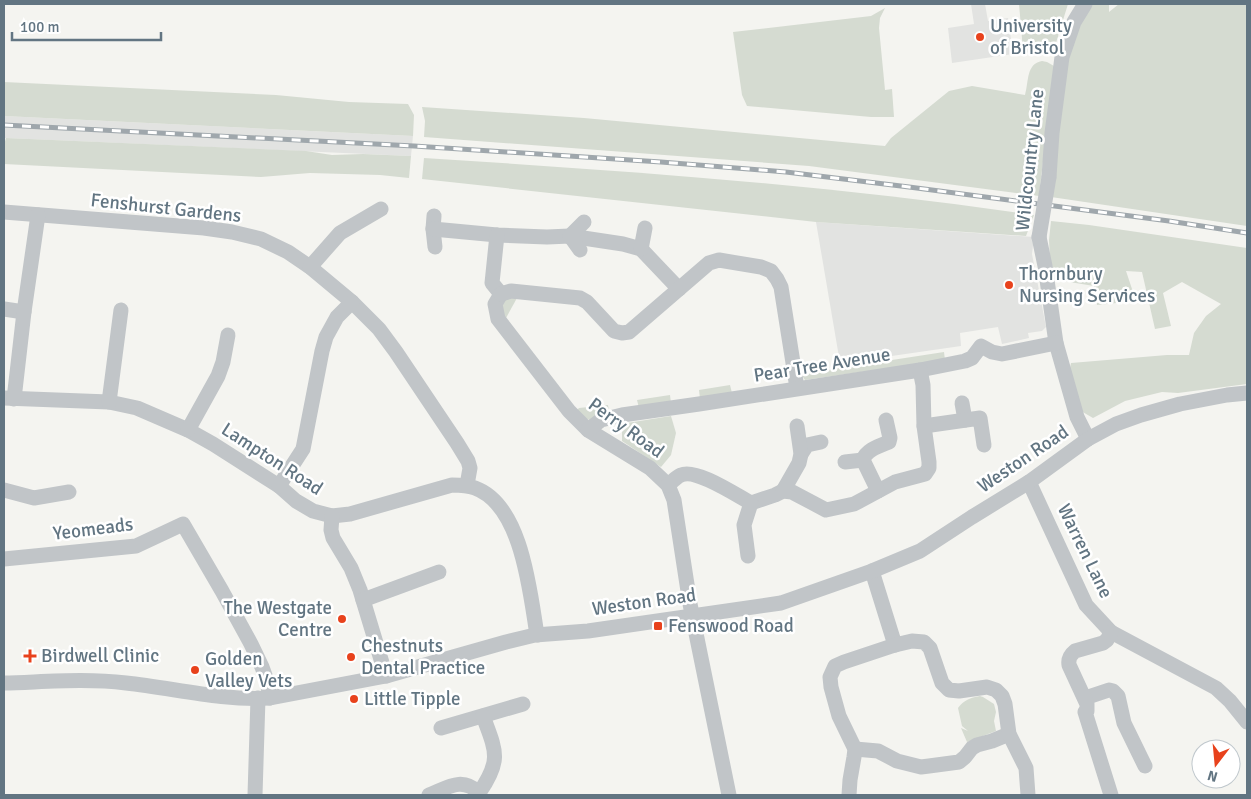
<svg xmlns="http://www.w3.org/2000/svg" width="1251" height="799" viewBox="0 0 1251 799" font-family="Signika,sans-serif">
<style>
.built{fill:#e2e3e1}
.green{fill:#d5dbd1}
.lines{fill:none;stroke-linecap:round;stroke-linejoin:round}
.minor{stroke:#c1c5c8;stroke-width:15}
.rail-casing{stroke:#9fa7ac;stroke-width:5}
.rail{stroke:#fff;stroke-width:3;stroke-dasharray:9;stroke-linecap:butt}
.minor-bridge{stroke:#c1c5c8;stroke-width:15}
.poi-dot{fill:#e8421c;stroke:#fff;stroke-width:2}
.labels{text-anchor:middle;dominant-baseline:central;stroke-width:5;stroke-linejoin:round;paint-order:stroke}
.poi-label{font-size:19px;fill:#627582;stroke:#fff;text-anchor:start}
.street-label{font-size:19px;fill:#627582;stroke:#fff}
</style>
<rect width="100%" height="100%" fill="#f4f4f0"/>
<g class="built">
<polygon points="971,4 985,4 988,21 1008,18 1013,54 952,63 948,28 974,24"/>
<polygon points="4,116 413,136 411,156 6,138 4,138"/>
<polygon points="816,222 1034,237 1032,254 1046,327 1042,331 1028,333 1029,338 1002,344 998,327 960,333 961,346 850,362 849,355 839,357"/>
</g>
<g class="green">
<polygon points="1019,4 1068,4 1055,46 1036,47 1025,54 1023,50"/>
<polygon points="1089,4 1109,4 1109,12 1119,4 1247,4 1247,226 1051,197 1065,58"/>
<polygon points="885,8 880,18 879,28 885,90 892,89 894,117 871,117 747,106 742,95 733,32 871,16"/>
<path d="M1042,61L1047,62L1054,66L1039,196L809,166L424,137L425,121L422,107L584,118L885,146L891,138L949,91L972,86L1025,95C1029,81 1026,64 1042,61Z"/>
<polygon points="4,82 276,95 349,102 408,104 414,115 413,136 4,116"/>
<polygon points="6,138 306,151 332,155 363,154 411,156 409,178 380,175 310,173 261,177 4,164 4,145"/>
<path d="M424,158C628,171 832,185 1034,215L1026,236L816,222L422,179Z"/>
<polygon points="1051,221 1089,225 1247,248 1247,384 1178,393 1162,392 1125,401 1093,418 1081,411 1070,368 1071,363 1167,355 1189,355 1194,333 1206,316 1221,304 1182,282 1163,293 1171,326 1155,329 1142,272 1126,271 1136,301 1097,305 1094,286 1051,279 1049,240"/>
<polygon points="507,297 517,298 506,318 502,313 502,305"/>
<polygon points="944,352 945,360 805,380 801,374"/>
<polygon points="730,385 732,393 700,399 699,390"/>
<polygon points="670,395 671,403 639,408 637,400"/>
<polygon points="608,405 609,412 590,420 583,418 577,410 579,408"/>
<polygon points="671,416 676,433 671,455 661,467 622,441 622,432 627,423"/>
<path d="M980,696L983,697L994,704L996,712L994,721L996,731L967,742L961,728L968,731L962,726L958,708C964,700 970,698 980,696Z"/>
</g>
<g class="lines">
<g class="minor">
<polyline points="1049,177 1052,133 1062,57 1074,22 1085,4"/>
<polyline points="4,212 204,228 232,232 261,239 288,252 310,267 352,302 379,329 396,352 457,443 468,461 470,468 467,485"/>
<polyline points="434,216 433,229 435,247"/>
<polyline points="433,229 497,235 547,237 570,236 623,244 641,249 679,289"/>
<polyline points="497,235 492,283 501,294"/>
<polyline points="1039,237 1045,266 1056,343 1077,417 1088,439"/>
<polyline points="641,249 645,228"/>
<polyline points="580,250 570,236 584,222"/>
<polyline points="310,267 340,233 381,209"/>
<polyline points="501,294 495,304 498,319 569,411 588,430 650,468 668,485 674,500 690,604 729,795"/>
<polyline points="501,294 511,291 580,298 587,302 614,331 622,333 629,332 709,263 719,260 761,267 771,271 777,279 781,287 797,388"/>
<polyline points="4,309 24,312"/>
<path d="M4,398L109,402L137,408L188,430L213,444L279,486L296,501L313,511L332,516L350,514L452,485C459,485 467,485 475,488C522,505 530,592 537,635"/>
<polyline points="14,399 24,312 38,215"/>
<polyline points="109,402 121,310"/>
<polyline points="962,403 965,420"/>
<polyline points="924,426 980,418 984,445"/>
<polyline points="188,430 218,376 223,362 228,335"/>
<polyline points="588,430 601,420 622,415 699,404 920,370 965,361 972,358 981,346 992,352 1002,354 1056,343"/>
<polyline points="801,454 807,445 821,442"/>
<polyline points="845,462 863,460"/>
<polyline points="1029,482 1086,605 1111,632 1216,688 1230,701 1247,722"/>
<path d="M668,485C672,482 676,477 681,475C696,468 736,495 751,503L775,495L783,491L792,492L826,510L854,504L895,482L925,474L929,468V462L924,426L923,385L920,370"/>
<polyline points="279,486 303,449 322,351 326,337 337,317 352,302"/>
<polyline points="4,490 34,498 69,492"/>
<polyline points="783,491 799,463 801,454 797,426"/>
<path d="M878,491L863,460C866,450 879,446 889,442L890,438L886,420"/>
<polyline points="332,516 331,530 333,538 351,568 360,590 386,676"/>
<polyline points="748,556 744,525 751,503"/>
<polyline points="4,559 136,546 183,524 222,591 251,644 262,667 267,681 270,698"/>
<polyline points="872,571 895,645"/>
<polyline points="363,600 439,572"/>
<path d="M4,683C44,682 85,678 126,683C174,688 221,701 270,698L386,676L506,642L535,635L588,631L781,603L872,571L920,551L972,517L1029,482L1088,439L1116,424L1141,415L1180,404L1227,395L1247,393"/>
<polyline points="1085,698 1109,690 1113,691 1118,696 1124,723 1145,766"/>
<polyline points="441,728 523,704"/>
<polyline points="855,749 878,751 897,761 921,767 929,766 959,762 965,757 972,748 977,745 992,741 1009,734"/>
<polyline points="255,795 258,698"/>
<path d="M429,795C447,788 462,776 479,793C502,760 496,751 483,716"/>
<polyline points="849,795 850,780 854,757 855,749 839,716 831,687 830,677 835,666 844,662 895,645 912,641 924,642 930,648 942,683 949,690 959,691 987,687 996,690 1002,696 1005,704 1009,734 1026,768 1028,795"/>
<path d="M1111,795L1085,712L1087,711V704L1069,665C1068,659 1070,655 1075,651L1103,643L1107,640L1111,632"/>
</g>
<g class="rail-casing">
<polyline id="rail" points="4,125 414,146 661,162 786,172 909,187 1169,221 1247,233"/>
</g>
<use href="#rail" class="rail"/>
<polyline class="minor-bridge" points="1039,237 1049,177"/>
</g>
<g class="poi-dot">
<circle cx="980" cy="37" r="5"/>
<circle cx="1009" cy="285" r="5"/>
<circle cx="342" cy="619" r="5"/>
<rect x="653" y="621" width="10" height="10" rx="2.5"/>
<path d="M27.5 648.5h5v5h5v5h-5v5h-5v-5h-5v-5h5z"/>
<circle cx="351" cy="657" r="5"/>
<circle cx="195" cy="670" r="5"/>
<circle cx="354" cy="699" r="5"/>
</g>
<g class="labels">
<g class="poi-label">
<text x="990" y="26">University<tspan x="990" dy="22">of Bristol</tspan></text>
<text x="1019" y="274">Thornbury<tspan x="1019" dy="22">Nursing Services</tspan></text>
<text x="332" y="608" text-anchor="end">The Westgate<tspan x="332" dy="22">Centre</tspan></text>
<text x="668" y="626">Fenswood Road</text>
<text x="361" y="646">Chestnuts<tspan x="361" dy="22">Dental Practice</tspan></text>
<text x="41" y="656">Birdwell Clinic</text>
<text x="205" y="659">Golden<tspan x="205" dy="22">Valley Vets</tspan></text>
<text x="364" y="699">Little Tipple</text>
</g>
<g class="street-label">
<text transform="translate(1030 160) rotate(-84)">Wildcountry Lane</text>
<text transform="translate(166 208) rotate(6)">Fenshurst Gardens</text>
<text transform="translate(822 365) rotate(-9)">Pear Tree Avenue</text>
<text transform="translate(626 428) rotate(36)">Perry Road</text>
<text transform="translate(272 459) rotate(33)">Lampton Road</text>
<text transform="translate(1023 459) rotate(-34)">Weston Road</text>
<text transform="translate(93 529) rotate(-7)">Yeomeads</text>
<text transform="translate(1085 551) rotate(64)">Warren Lane</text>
<text transform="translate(644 602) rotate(-8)">Weston Road</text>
</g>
</g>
<rect width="1251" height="799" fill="none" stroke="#627582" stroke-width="10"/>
<g transform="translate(1216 764) rotate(196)"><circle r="24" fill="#ffffff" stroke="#c0c8cd"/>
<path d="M0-4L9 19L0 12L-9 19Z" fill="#e8421c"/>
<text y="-8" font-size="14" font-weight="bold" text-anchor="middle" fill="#627582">N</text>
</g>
<path d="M12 32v8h149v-8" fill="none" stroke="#627582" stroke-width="2.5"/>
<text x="20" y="32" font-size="15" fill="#627582" stroke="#ffffff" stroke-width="4" paint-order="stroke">100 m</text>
</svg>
